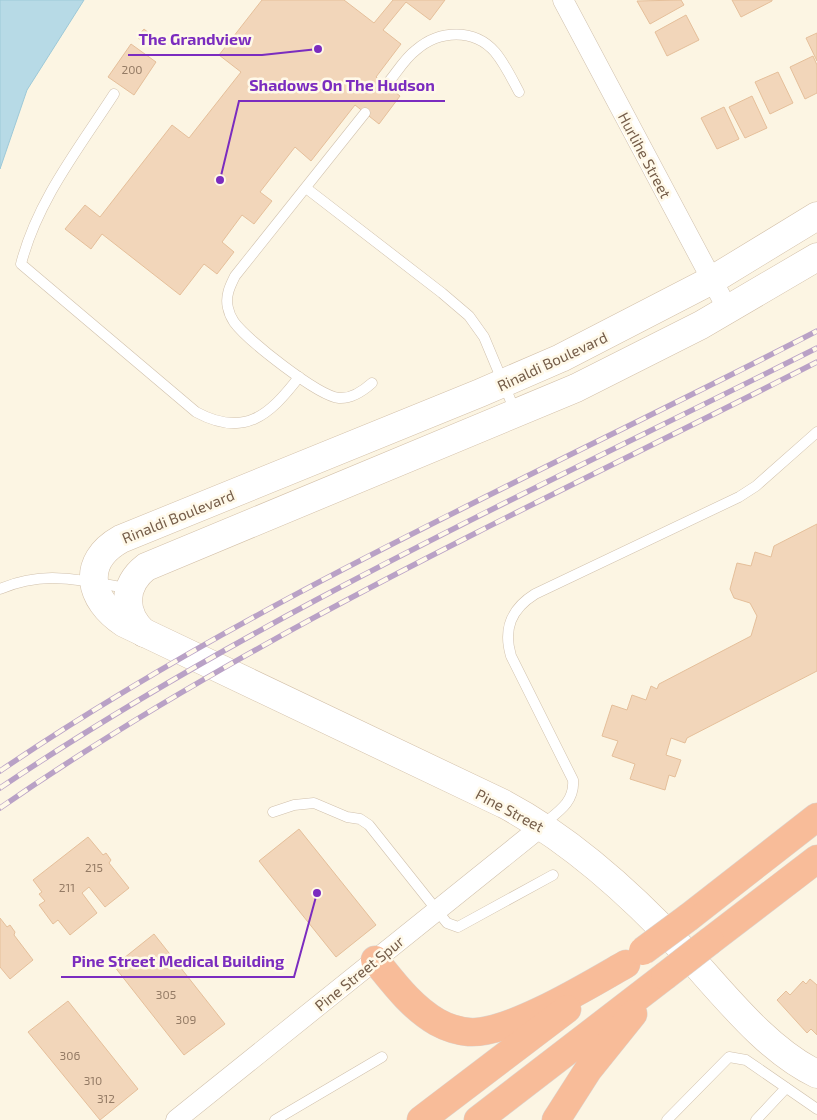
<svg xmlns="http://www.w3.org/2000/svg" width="817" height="1120" viewBox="0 0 817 1120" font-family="'Exo 2',sans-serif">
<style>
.water{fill:#b7dae6;stroke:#9dc9d8}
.building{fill:#f2d6ba;stroke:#e5bf9a}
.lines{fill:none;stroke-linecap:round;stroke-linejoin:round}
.lane-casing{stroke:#d0c0ac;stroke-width:11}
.street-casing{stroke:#d0c0ac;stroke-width:21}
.secondary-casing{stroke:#d3c0a9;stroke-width:29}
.highway-casing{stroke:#dbd5d0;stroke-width:29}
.lane{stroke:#fff;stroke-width:10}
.street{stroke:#fff;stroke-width:20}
.secondary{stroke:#fff;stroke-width:28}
.highway{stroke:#f8bc99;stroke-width:28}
.rail-casing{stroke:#b9a1c6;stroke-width:5.5}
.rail{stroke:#fff9e9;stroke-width:4;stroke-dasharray:11;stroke-linecap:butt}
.highway-bridge-casing{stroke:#dbd5d0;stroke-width:29;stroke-linecap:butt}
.highway-bridge{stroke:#f8bc99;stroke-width:28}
.labels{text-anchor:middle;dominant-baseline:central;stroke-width:5;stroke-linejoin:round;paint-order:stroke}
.number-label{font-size:12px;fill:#947b65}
.street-label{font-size:15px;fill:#755d49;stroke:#fff9e9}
.leader{fill:none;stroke:#7b2cbf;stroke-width:2}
.callout-dot{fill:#7b2cbf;stroke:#fff9e9;stroke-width:2}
.callout-label{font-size:16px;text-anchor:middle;font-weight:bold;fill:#7b2cbf;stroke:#fff9e9;stroke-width:5;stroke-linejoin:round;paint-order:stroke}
</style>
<rect width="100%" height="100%" fill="#fcf5e3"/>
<polygon class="water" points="0,0 84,0 27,90 0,169"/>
<g class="building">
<polygon points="262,0 344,0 374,23 393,0 445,0 430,20 406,2 383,30 401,44 376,77 400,96 379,124 355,105 311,161 295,147 260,192 272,201 254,224 242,215 222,242 234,252 217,274 204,264 180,295 102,234 91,249 65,229 85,205 100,217 172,125 189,138 241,72 219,55"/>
<polygon points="681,0 684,5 650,24 637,1"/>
<polygon points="732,0 772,0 772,1 741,17"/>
<polygon points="686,15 699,40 667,56 655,32"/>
<polygon points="144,29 156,39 149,47 137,37"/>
<polygon points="817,33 817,61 806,38"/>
<polygon points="131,44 156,62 134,95 108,77"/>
<polygon points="813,56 817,65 817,93 805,99 790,67"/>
<polygon points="778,72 793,103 770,114 755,82"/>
<polygon points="752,96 767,128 745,138 729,107"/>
<polygon points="724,107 739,139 717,149 701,118"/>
<polygon points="817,524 817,671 687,738 685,743 671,738 666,755 681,760 675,777 669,775 665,790 630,779 635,764 612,756 618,741 602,736 612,705 627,710 632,695 646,700 651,686 657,689 659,684 751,636 757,616 750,603 734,598 730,589 737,563 751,566 755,552 771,557 774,546"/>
<polygon points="299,829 376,925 336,957 259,861"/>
<polygon points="88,837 103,855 106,853 111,860 109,863 129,888 105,907 89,887 82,893 97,913 70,935 58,920 53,924 39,905 45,901 39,894 42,892 33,880"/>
<polygon points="0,918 7,927 10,925 15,932 14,935 33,960 10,979 0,967"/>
<polygon points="154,934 225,1024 184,1055 114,966"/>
<polygon points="810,979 817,985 817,1035 811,1029 807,1033 777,1000 786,991 790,995 803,981 806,984"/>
<polygon points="68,1001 138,1089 100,1120 28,1032"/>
</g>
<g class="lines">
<g class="lane-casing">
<g id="lane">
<path d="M386,85C396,74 404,59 416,50C439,30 474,28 495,52C505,64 512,79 519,92"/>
<path d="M114,94C79,148 37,201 21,264L196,412C244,438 269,416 299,377"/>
<path d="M365,113L235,276C230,286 225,296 228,308C229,313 232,319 234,322C247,340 318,396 339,398C352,399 363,391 372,383"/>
<polyline points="306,188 442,293 469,316 484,337 515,411"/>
<path d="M0,589C46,569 80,581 128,588"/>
<polyline points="273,812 294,805 314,803 347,817 360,819 369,825 447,923 458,927 553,875"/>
<path d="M542,825C558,812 575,802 573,780L511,656C503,629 511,609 535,594L739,497L756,486L817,432"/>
<polyline points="275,1120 382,1057"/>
<polyline points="667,1120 729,1057 746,1060 817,1109"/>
<polyline points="756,1120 786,1088"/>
</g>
</g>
<g class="street-casing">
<g id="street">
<polyline points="563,0 728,310"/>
<polyline points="176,1120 542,826"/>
</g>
</g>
<g class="secondary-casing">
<g id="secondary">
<path d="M817,216L712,280L561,358L480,393L121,539C80,562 89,600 124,623L504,804C572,840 632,895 684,951C722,992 766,1050 817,1074"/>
<path d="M144,633C122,613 123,585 146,567L576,388L701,325L817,257"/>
</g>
</g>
<g class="highway-casing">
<g id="highway">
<polyline points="689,917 817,817"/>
<polyline points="710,941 817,859"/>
<path d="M375,960C393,982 411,1007 437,1022C446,1027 458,1031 469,1032C508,1035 591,984 626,964"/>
<polyline points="421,1120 567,1009"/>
<polyline points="478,1120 665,976"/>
<polyline points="556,1120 588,1070 633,1014"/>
</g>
</g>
<use href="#lane" class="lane"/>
<use href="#street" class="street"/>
<use href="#secondary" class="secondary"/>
<use href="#highway" class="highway"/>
<g class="rail-casing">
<g id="rail">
<path d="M0,771C256,597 543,473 817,331"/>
<path d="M0,788C257,615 541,487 817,348"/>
<path d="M0,808C256,631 541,503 817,362"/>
</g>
</g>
<use href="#rail" class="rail"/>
<g class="highway-bridge-casing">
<g id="highway-bridge">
<polyline points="643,951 689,917"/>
<polyline points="665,976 710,941"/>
</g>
</g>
<use href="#highway-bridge" class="highway-bridge"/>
</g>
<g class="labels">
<g class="number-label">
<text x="132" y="69">200</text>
<text x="94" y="867">215</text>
<text x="67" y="887">211</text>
<text x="166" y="994">305</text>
<text x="186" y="1019">309</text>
<text x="70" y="1055">306</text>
<text x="93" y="1080">310</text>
<text x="106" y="1098">312</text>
</g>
<g class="street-label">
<text transform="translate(645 155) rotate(62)">Hurlihe Street</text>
<text transform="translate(552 361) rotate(-25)">Rinaldi Boulevard</text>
<text transform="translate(178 516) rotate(-22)">Rinaldi Boulevard</text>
<text transform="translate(510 810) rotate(28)">Pine Street</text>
<text transform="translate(359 973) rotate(-39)">Pine Street Spur</text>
</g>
</g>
<path class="leader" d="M318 49L262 55H128M220 180L239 101H445M317 893L294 977H61"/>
<g class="callout-dot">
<circle cx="318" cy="49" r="5"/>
<circle cx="220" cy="180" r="5"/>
<circle cx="317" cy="893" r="5"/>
</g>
<g class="callout-label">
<text x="195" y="45">The Grandview</text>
<text x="342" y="91">Shadows On The Hudson</text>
<text x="178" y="967">Pine Street Medical Building</text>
</g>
</svg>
